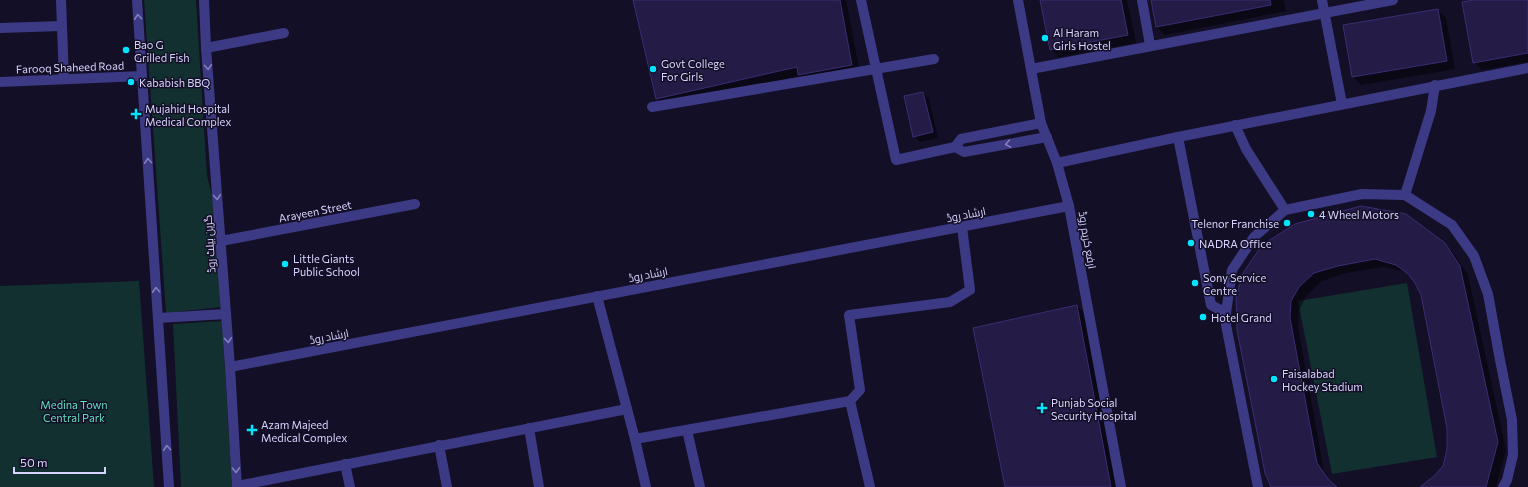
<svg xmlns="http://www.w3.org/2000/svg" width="1528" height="487" viewBox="0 0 1528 487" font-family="Commissioner,Cairo,sans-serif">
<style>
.green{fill:#12302f}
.shadow{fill:#0007}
.building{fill:#241b47;stroke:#3b2d73}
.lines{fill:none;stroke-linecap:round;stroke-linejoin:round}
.minor{stroke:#3d3a85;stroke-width:10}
.oneway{stroke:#837fbc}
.poi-dot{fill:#00e5ff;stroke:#130f26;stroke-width:1.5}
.labels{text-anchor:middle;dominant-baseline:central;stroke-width:3;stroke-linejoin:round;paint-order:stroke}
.poi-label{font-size:11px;fill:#d9d4ff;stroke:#130f26;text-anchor:start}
.street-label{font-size:11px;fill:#d9d4ff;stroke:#130f26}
.park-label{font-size:11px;fill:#5fe0c0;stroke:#130f26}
</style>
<rect width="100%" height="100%" fill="#130f26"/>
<g class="green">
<polygon points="144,0 196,0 207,176 216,211 221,307 166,313"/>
<polygon points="139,281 154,487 0,487 0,286"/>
<polygon points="1407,283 1437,457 1332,474 1298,301"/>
<polygon points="222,321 232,487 181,487 173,324"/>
</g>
<g class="shadow">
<polygon points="634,0 846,0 860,73 808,83 801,76 665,106 657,98"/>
<polygon points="1041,0 1127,0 1136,43 1059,57 1051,49"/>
<polygon points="1152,0 1284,0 1286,11 1165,35 1157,27"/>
<polygon points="1479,0 1528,0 1528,62 1482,70 1474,62"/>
<polygon points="1438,10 1446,18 1455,69 1361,85 1353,77 1344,26"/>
<polygon points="923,93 929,99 938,138 920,142 914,136"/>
<polygon points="1444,244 1453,252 1468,275 1506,450 1496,487 1420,487 1444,467 1448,449 1448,428 1422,295 1412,278 1405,272 1384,267 1346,273 1322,281 1307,295 1299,310 1298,327 1324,472 1332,484 1337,487 1273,487 1244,274"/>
<polygon points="1077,306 1085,314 1117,487 1006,487"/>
</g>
<g class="building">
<polygon points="633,0 840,0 852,65 798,75 797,67 656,99"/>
<polygon points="1040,0 1121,0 1128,35 1050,50"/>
<polygon points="1151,0 1270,0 1271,5 1156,27"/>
<polygon points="1473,0 1528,0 1528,53 1473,63 1462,2"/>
<polygon points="1438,9 1447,61 1352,77 1343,25"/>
<polygon points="923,92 933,132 913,137 904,96"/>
<polygon points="1361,206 1406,214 1445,243 1460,266 1498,442 1486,487 1420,487 1434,476 1443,466 1447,449 1447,428 1421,295 1415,283 1408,274 1396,265 1375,259 1338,266 1314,273 1299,287 1291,301 1290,318 1317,463 1328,479 1337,487 1271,487 1265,473 1237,330 1236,297 1243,273 1262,245 1295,224"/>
<polygon points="1077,305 1111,487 1005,487 973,328"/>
</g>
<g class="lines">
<g class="minor">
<polyline points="61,0 64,79"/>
<polyline points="137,0 169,487"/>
<polyline points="204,0 206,48 230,367 237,487"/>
<polyline points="861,0 896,160 955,147 964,152 1047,137"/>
<polyline points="1018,0 1041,123 1057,163 1069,206 1121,487"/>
<polyline points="1142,0 1150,45"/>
<polyline points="1322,0 1342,104"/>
<polyline points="0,28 62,26"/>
<polyline points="206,48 284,33"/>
<polyline points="1031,69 1393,0"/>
<polyline points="0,82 142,76"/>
<polyline points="652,107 934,59"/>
<polyline points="1235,125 1246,149 1285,210"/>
<polyline points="1178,137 1211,305 1226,313"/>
<polyline points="955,147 961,139 1041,123"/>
<polyline points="1057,163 1178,137 1528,68"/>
<polyline points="1405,195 1431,111 1435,85"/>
<polyline points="221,241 415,204"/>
<polyline points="597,296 635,439 646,487"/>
<polyline points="158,318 226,314"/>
<polyline points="230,367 1069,206"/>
<polyline points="850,401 870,487"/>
<polyline points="529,428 539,487"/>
<polyline points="687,430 700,487"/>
<polyline points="635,439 850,401 860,390 849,315 950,302 970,290 962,227"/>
<polyline points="439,445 447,487"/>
<polyline points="345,464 350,487"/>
<polyline points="237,486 627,409"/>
<polyline points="1258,487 1226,325 1226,313 1232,270 1254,237 1285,210 1362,194 1405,195 1452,225 1474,256 1488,294 1500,360 1512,420 1513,455 1507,480 1503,487"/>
</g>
</g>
<defs><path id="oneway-chevron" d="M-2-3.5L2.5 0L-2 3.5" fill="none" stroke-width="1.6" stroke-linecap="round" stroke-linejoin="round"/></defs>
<g class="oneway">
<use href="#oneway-chevron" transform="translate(138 17) rotate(-94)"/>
<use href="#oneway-chevron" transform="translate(208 67) rotate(86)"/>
<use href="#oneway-chevron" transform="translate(1008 144) rotate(170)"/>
<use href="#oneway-chevron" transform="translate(148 161) rotate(-94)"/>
<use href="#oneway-chevron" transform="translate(217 197) rotate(86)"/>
<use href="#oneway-chevron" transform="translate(156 290) rotate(-94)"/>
<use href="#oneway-chevron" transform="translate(228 340) rotate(85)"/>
<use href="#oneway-chevron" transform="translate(167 448) rotate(-94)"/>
<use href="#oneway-chevron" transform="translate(236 470) rotate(87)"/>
</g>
<g class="poi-dot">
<circle cx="1045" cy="38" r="4"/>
<circle cx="126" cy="50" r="4"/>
<circle cx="653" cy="69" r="4"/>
<circle cx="131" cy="82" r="4"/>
<path d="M134 108h4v4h4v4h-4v4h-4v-4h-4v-4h4z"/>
<circle cx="1311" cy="214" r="4"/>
<circle cx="1287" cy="223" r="4"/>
<circle cx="1191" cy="243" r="4"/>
<circle cx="285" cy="264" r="4"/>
<circle cx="1195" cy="283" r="4"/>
<circle cx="1203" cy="317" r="4"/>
<circle cx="1274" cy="379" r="4"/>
<path d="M1040 402h4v4h4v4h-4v4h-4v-4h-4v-4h4z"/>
<path d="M250 424h4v4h4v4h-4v4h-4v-4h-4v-4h4z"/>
</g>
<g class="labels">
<g class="poi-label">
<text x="1053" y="32">Al Haram<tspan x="1053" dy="13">Girls Hostel</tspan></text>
<text x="134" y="44">Bao G<tspan x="134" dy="13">Grilled Fish</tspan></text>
<text x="661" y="63">Govt College<tspan x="661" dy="13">For Girls</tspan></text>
<text x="139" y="82">Kababish BBQ</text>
<text x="145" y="108">Mujahid Hospital<tspan x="145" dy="13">Medical Complex</tspan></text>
<text x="1319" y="214">4 Wheel Motors</text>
<text x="1279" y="223" text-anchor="end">Telenor Franchise</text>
<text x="1199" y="243">NADRA Office</text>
<text x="293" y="258">Little Giants<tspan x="293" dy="13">Public School</tspan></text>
<text x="1203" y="277">Sony Service<tspan x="1203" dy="13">Centre</tspan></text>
<text x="1211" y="317">Hotel Grand</text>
<text x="1282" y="373">Faisalabad<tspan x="1282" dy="13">Hockey Stadium</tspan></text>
<text x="1051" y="402">Punjab Social<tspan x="1051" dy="13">Security Hospital</tspan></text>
<text x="261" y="424">Azam Majeed<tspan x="261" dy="13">Medical Complex</tspan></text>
</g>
<g class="street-label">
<text transform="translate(70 67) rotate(-2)">Farooq Shaheed Road</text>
<text transform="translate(315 211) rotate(-11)">Arayeen Street</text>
<text transform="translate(966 214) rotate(-11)">ارشاد روڈ</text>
<text transform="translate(1088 240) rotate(80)">ارفع کریم روڈ</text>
<text transform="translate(209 244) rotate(-94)">گرین بیلٹ روڈ</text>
<text transform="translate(648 274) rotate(-11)">ارشاد روڈ</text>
<text transform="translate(329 336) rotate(-11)">ارشاد روڈ</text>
</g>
<g class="park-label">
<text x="74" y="404">Medina Town<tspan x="74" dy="13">Central Park</tspan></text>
</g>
</g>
<path d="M14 467v6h91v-6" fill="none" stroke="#d9d4ff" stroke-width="2"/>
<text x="20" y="467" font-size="12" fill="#d9d4ff" stroke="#130f26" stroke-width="3" paint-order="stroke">50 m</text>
</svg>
